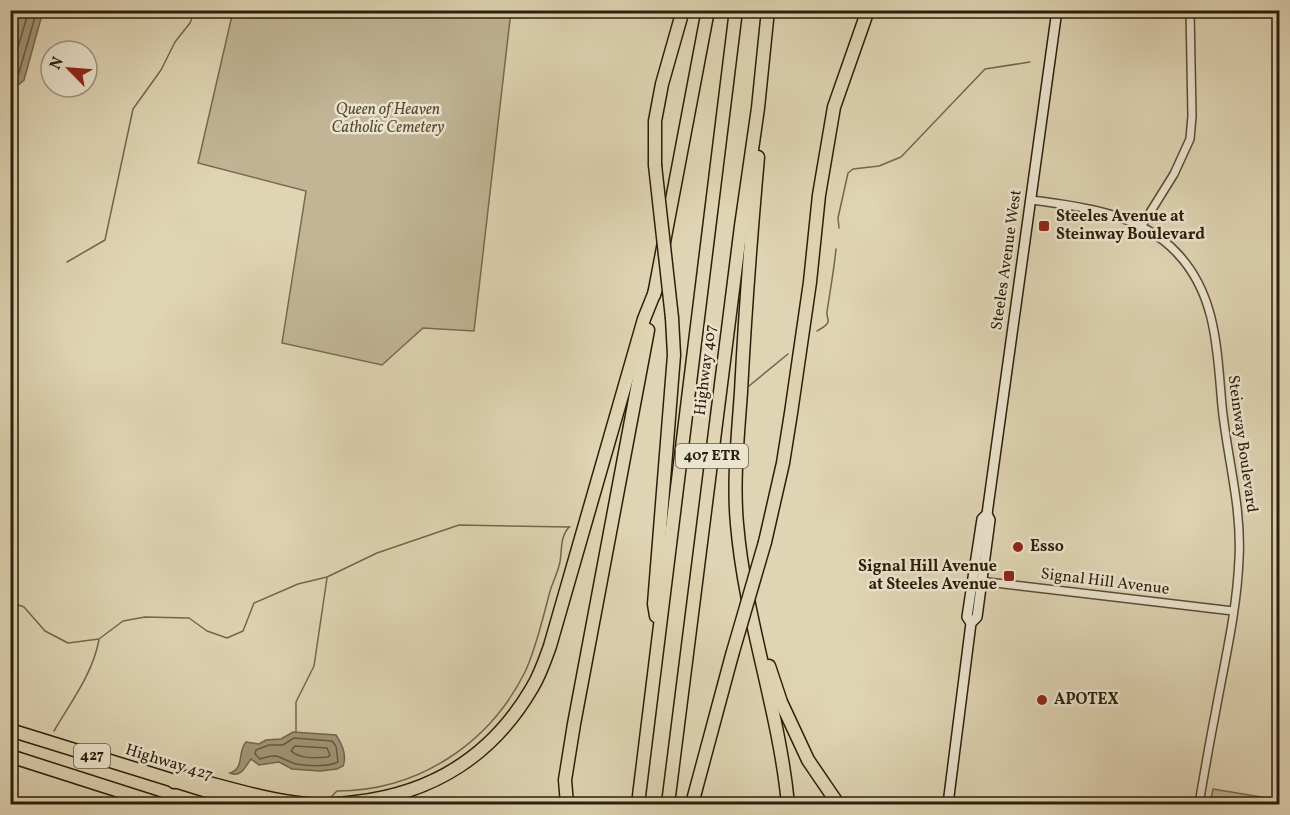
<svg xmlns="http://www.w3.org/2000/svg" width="1290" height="815" viewBox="0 0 1290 815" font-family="Vollkorn,serif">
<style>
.green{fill:#c1b596;stroke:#776a50;stroke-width:1.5}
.water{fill:#a2967a;stroke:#73664d;stroke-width:1.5}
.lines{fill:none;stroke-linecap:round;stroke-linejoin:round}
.shore{stroke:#685a42;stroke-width:1.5}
.stream{stroke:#73664d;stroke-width:1.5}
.minor-casing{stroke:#5a4c34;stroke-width:10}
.secondary-casing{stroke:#2d1e0a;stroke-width:12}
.motorway-casing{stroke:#2d1e0a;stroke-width:15}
.minor{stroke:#eae3ce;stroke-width:7}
.secondary{stroke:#eae3ce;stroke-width:9}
.motorway{stroke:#dfd4b3;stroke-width:12}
.motorway-bridge-casing{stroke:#2d1e0a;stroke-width:15;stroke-linecap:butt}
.motorway-bridge{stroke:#dfd4b3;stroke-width:12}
.poi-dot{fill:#8f2418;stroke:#eae3ce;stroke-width:2}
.labels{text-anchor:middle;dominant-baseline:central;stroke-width:5;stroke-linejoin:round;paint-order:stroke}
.shield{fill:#eae3ce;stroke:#665945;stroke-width:1.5}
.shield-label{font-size:15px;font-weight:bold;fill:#2d1e0a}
.park-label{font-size:16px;font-style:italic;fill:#594b34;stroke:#eae3ce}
.poi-label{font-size:16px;font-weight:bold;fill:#2d1e0a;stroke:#eae3ce;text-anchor:start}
.street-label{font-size:16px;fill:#2d1e0a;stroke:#eae3ce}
</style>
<rect width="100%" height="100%" fill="#dfd4b3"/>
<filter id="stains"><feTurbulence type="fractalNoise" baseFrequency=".00333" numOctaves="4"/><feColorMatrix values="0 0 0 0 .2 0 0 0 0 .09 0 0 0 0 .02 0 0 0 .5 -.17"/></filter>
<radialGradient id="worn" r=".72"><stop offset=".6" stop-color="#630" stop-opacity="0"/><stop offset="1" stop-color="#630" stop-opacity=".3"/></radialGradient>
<g class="green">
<polygon points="233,11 511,11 474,331 423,328 382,365 282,343 306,191 198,163"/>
<polygon points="1213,789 1279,800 1279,804 1210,804"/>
</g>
<g class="water">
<polygon points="10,11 43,11 24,80 17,86 11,88"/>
<path d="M293,732L336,735C342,744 347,756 343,766L337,769L320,771L292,769L279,762L259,765L251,759C245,767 241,778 230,773C245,768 237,752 246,742L259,744L266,740L281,739Z"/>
</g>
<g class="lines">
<g class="shore">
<polyline points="10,74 29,10"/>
<polyline points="10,82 18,76 37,10"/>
<path d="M294,738L332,741L336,746L338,762C328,767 308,766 296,764C279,759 281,752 260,759L255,754L256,750L269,745H283Z"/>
<path d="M295,746L327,748L330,755L328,757C315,758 300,759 291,751Z"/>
</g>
<g class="stream">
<polyline points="839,228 838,218 848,173 853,169 879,166 901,157 985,69 1030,62"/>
<polyline points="67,262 105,240 133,109 161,70 175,42 190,23 195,10"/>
<path d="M817,331C820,329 827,326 828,322C829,319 826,315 827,312C830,291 834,270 836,249"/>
<polyline points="749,386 788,354"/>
<polyline points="10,602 24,607 45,631 68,643 99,639 123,621 145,617 189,618 207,631 227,638 243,631 254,603 298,584 327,577 377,553 459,525 570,527"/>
<path d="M54,731C72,700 92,675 99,640"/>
<polyline points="296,732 296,702 314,666 327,578"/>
<path d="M331,797L337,791C418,791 489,744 525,672C537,646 543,616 551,588C554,580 558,571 560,562C562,550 560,537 569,527"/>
</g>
<g class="minor-casing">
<g id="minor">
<path d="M1031,200C1082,206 1141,214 1177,253C1217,295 1217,351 1222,406C1227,457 1242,507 1239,559C1237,611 1224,664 1215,715C1209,745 1204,775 1199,804"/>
<polyline points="1141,227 1174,174 1190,139 1192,116 1190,10"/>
<polyline points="979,581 1233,611"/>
</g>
</g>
<g class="secondary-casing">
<g id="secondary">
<polyline points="971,623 977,617 990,520 987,514"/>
<polyline points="948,804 971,623 967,617 982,519 987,514 1057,10"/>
</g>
</g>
<g class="motorway-casing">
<g id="motorway">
<path d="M758,157C751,235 745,314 741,392C738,435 733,481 737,524C745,619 779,710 788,804"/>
<polyline points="655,165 655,121 662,84 683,10"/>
<polyline points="654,295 708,10"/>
<polyline points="765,542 783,463 791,413 810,282 819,195 834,107 868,10"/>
<polyline points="656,616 654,604 674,355 672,318"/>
<polyline points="769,666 781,702 808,760 838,804"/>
<polyline points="10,730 249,804"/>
<polyline points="10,756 160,804"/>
<path d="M174,782L186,777C226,787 266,800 306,804C323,806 340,804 356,802C433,793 493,755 532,688C540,675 545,660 550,646L644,319L656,289"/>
<polyline points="567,804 565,780 574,724 648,330"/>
<polyline points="638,804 736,10"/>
<polyline points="668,804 741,226 758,108 768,10"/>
<polyline points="692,804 732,655"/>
</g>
</g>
<use href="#minor" class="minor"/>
<use href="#secondary" class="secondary"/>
<use href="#motorway" class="motorway"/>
<g class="motorway-bridge-casing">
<g id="motorway-bridge">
<polyline points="655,165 672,318"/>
<polyline points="732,655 765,542"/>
</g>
</g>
<use href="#motorway-bridge" class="motorway-bridge"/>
</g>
<g class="poi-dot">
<rect x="1038" y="220" width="12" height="12" rx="3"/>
<circle cx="1018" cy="547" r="6"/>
<rect x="1003" y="570" width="12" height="12" rx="3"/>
<circle cx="1042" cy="700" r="6"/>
</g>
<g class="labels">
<g class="shield">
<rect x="676" y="444" width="72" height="24" rx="4.5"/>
<rect x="74" y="744" width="36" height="24" rx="4.5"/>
</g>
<g class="shield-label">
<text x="712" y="456">407 ETR</text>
<text x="92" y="756">427</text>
</g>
<g class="park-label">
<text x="388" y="110">Queen of Heaven<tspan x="388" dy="18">Catholic Cemetery</tspan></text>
</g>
<g class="poi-label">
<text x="1056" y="217">Steeles Avenue at<tspan x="1056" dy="18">Steinway Boulevard</tspan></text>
<text x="1030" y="547">Esso</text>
<text x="997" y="567" text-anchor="end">Signal Hill Avenue<tspan x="997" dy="18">at Steeles Avenue</tspan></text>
<text x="1054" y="700">APOTEX</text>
</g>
<g class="street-label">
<text transform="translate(1007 260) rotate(-82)">Steeles Avenue West</text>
<text transform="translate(706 370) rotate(-83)">Highway 407</text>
<text transform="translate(1242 444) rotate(82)">Steinway Boulevard</text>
<text transform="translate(1105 582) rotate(7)">Signal Hill Avenue</text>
<text transform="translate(169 763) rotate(17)">Highway 427</text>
</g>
</g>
<rect width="1290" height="815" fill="none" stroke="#dfd4b3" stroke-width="36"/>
<rect x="12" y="12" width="1266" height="791" fill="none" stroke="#2d1e0a" stroke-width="3"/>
<rect x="18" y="18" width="1254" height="779" fill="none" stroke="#2d1e0a" stroke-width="1.5"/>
<g transform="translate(69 69) rotate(295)"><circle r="28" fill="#eae3ce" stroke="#9e9480" stroke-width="1.5"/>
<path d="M0-4.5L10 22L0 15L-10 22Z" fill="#8f2418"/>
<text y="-9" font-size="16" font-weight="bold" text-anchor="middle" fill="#2d1e0a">N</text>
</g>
<rect width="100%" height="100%" filter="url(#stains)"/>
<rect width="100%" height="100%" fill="url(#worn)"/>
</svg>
